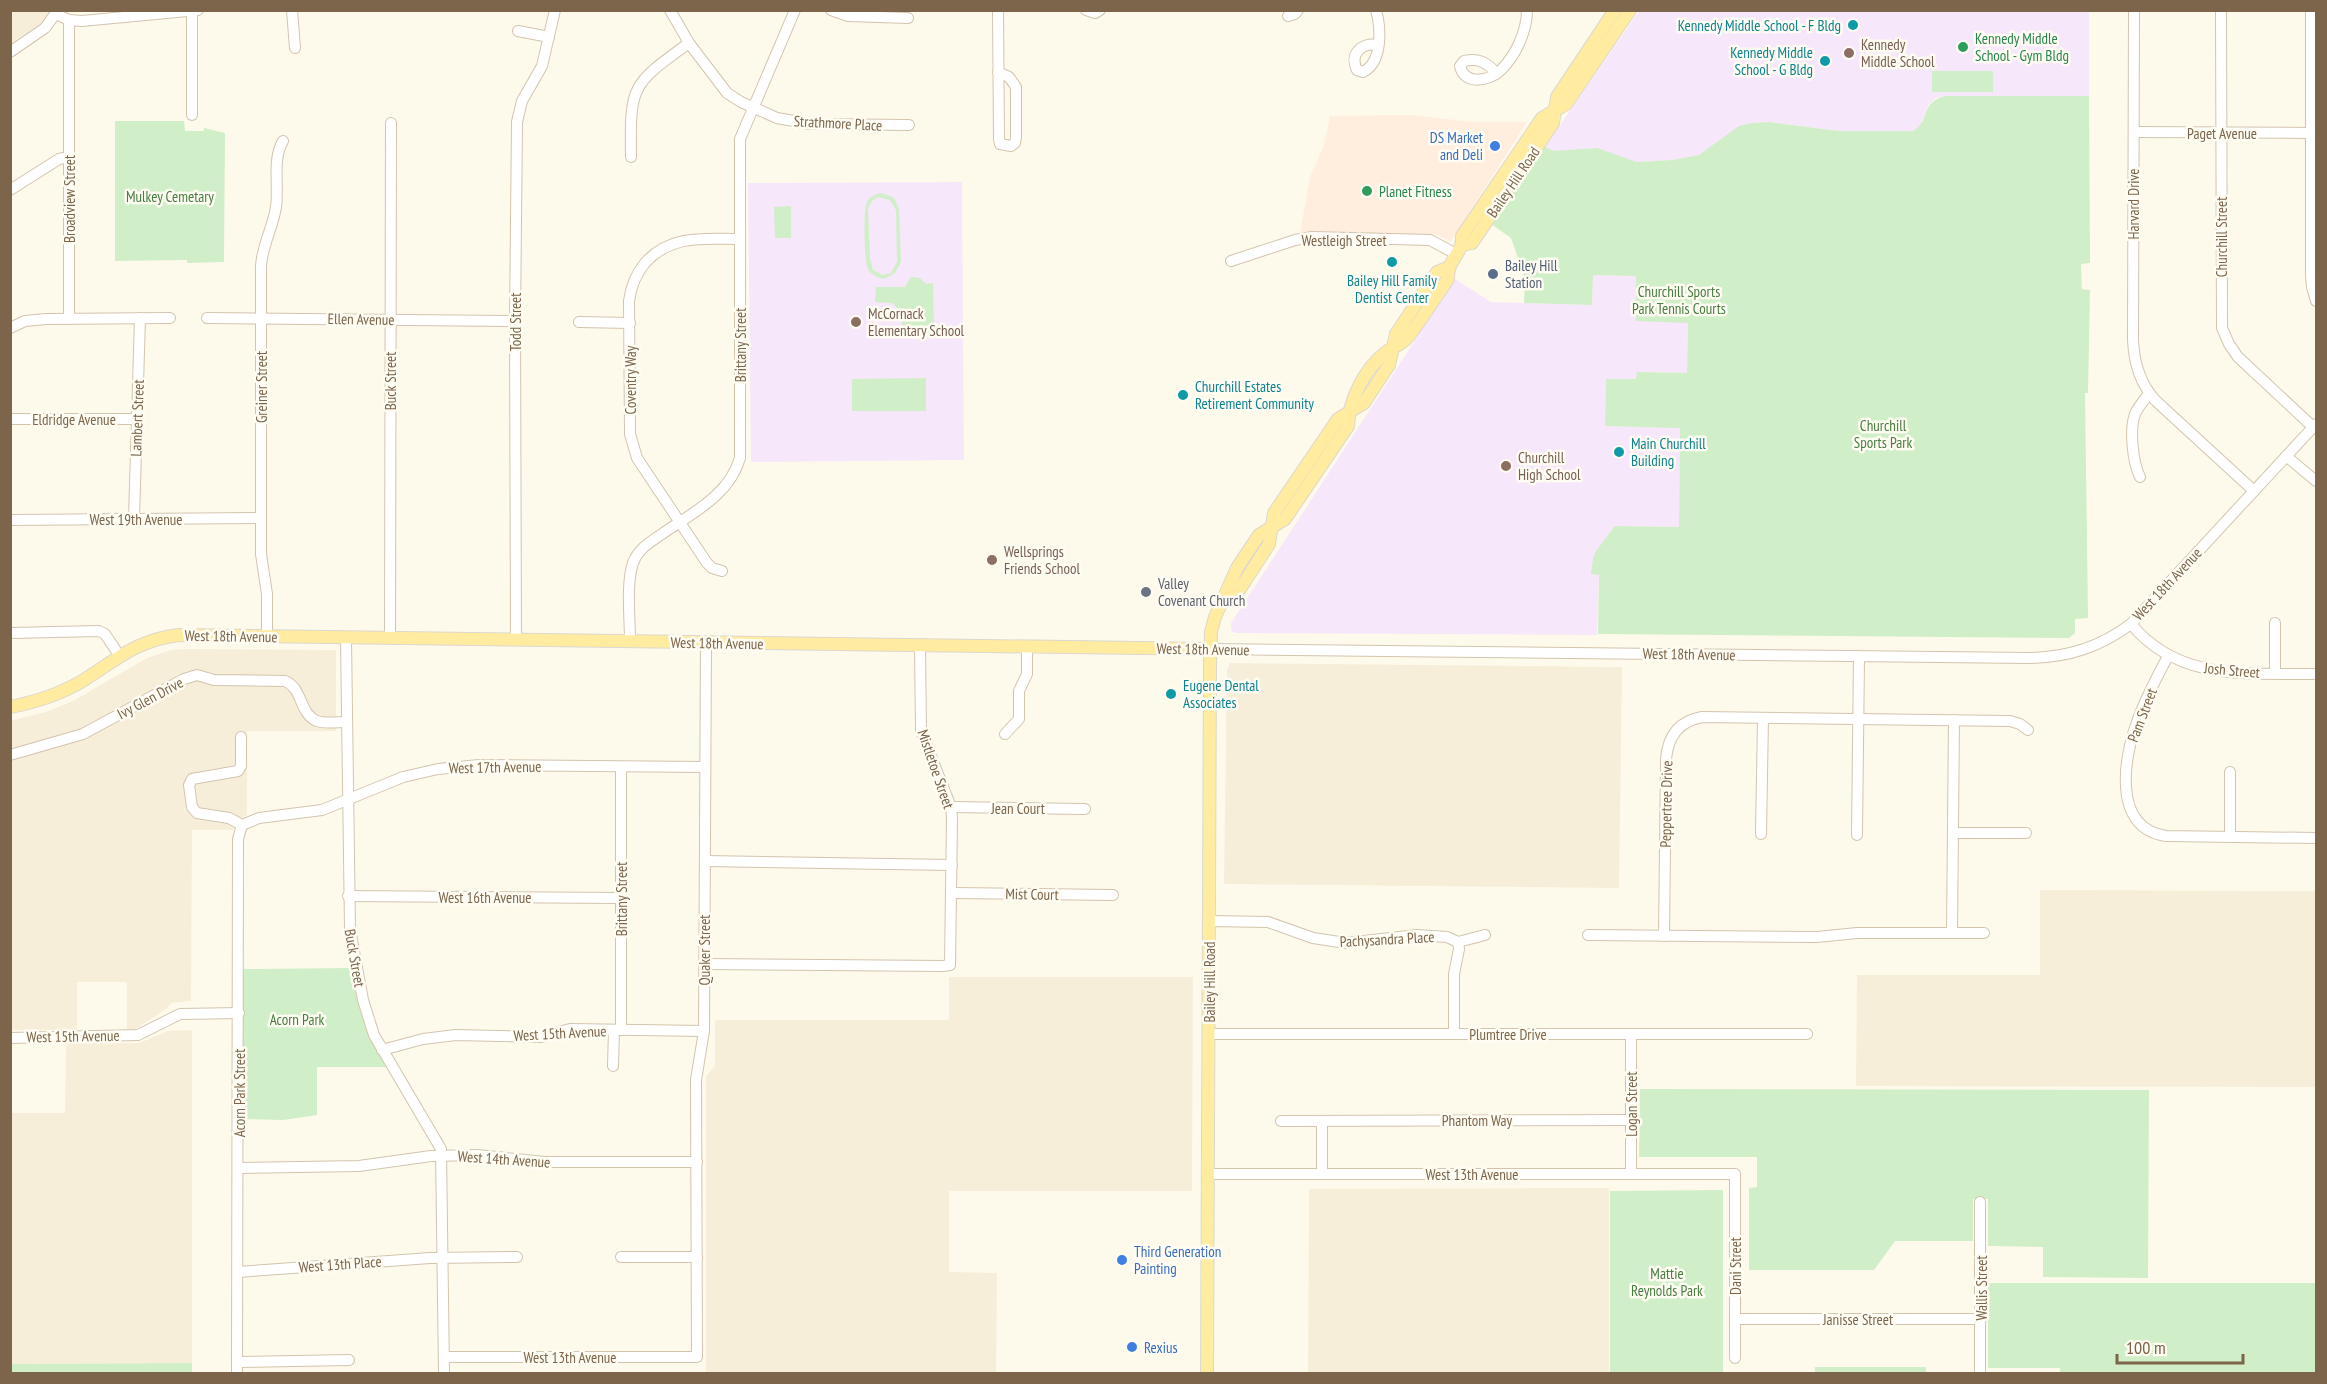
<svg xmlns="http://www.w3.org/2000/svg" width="2327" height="1384" viewBox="0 0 2327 1384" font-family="'PT Sans Narrow',sans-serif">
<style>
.residential{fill:#f6eed9}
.commercial{fill:#ffeede}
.education{fill:#f7e7fb}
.green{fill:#d0eec7;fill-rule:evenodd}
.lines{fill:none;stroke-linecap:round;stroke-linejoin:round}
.minor-casing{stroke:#d3c4ae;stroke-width:12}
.major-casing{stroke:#ddd7d0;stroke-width:14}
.minor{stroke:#fff;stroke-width:10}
.major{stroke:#ffeca1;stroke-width:12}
.culture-dot{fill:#0f9aa8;stroke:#fffcf3;stroke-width:2}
.leisure-dot{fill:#2e9e5b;stroke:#fffcf3;stroke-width:2}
.education-dot{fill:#8d6e63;stroke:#fffcf3;stroke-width:2}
.shop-dot{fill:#3f7fe0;stroke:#fffcf3;stroke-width:2}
.service-dot{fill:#5c6f8a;stroke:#fffcf3;stroke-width:2}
.worship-dot{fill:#6b7280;stroke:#fffcf3;stroke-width:2}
.labels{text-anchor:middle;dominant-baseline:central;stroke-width:5;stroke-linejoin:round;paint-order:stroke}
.culture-label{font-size:15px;fill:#0d838f;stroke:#fffcf3;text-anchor:start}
.leisure-label{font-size:15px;fill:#27864d;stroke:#fffcf3;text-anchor:start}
.education-label{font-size:15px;fill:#785e54;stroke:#fffcf3;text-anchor:start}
.street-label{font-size:15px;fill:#7c654b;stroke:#fffcf3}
.shop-label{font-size:15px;fill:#366cbe;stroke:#fffcf3;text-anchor:start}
.park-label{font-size:15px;fill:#467d3e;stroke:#fffcf3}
.service-label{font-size:15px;fill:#4e5e75;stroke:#fffcf3;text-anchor:start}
.worship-label{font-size:15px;fill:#5b616d;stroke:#fffcf3;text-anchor:start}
</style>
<rect width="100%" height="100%" fill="#fefaeb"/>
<g class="residential">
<polygon points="11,11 53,11 43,22 11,43"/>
<polygon points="184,649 336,650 336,731 247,731 247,815 239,819 233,830 192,830 191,1001 172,1003 166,1009 134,1030 127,1030 127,982 77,982 77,1030 11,1030 10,721 46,712 73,701 147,658 171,650"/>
<polygon points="1230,663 1622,667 1619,888 1224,884 1227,670"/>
<polygon points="2040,890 2316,891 2316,1087 1856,1086 1857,975 2040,975"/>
<polygon points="949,977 1193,977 1192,1191 949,1191 949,1272 997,1273 996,1373 706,1374 706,1077 715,1065 715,1020 949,1020"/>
<polygon points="192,1030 192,1363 11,1364 11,1113 65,1113 66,1043 139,1043 168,1031"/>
<polygon points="1609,1188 1609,1373 1308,1374 1309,1189"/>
</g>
<polygon class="commercial" points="1411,115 1473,122 1527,122 1451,241 1435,234 1300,233 1310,177 1324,145 1330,116"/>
<g class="education">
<polygon points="1639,11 2089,11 2089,96 1946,96 1936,98 1929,104 1919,128 1913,131 1904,132 1839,131 1769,122 1752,123 1699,155 1672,160 1637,162 1619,156 1554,151 1545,147"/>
<polygon points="962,182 964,460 751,462 748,183"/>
<polygon points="1593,275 1637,276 1688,322 1687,373 1638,372 1637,379 1606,379 1605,426 1680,427 1679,527 1615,526 1593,559 1599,574 1597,635 1235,633 1231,630 1231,623 1455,279 1491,302 1592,305"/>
</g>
<g class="green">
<rect x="1932" y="71" width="61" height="21"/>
<path d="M1946,96H2089L2090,263L2081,264L2082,289L2090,290L2088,393H2085L2088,618L2075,619V633L2069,638L1598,634L1599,575L1591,574L1593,559L1596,551L1615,526L1679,527L1680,428L1605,426L1606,379H1636L1637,372L1687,373L1688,323L1636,321V276L1593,275L1592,305L1524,303L1525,278L1511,238L1491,224L1545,147L1554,151L1597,148L1637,162L1672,160L1699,155L1739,126L1752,123L1769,122L1839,131H1913C1931,121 1919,102 1946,96Z"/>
<polygon points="115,121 184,121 185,131 204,131 204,128 225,133 224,262 187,263 187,260 115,261"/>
<path d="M882,193L894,198L899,209L901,262L895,273L884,279C877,277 871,275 868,269C864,261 863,210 867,202C870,196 876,194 882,193ZM878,197L890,200L896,210L897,262L891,273L883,275L873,270L870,258L868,208L872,201Z"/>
<polygon points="791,206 791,238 775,238 774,207"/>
<polygon points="911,277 920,278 926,284 933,283 934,335 904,337 900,311 892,303 875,302 876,287 905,287"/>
<polygon points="926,378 926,411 852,411 852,379"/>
<path d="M352,968C357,1009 365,1032 389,1067H317V1115L283,1120L243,1119V969Z"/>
<polygon points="1640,1089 2149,1090 2148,1278 2043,1277 2043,1247 1988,1246 1988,1199 1973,1199 1973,1241 1895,1241 1874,1270 1749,1270 1749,1188 1757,1187 1757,1157 1639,1157"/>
<polygon points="1723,1190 1723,1373 1610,1373 1610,1191"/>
<polygon points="1988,1283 2316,1283 2316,1373 2060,1374 2060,1368 1988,1368"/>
<polygon points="192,1363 192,1373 11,1373 11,1364"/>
<rect x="1815" y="1367" width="111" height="6"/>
</g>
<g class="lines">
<g class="minor-casing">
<g id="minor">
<polyline points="292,10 295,48"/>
<polyline points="831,10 848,16 908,18"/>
<polyline points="998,10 999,139 1000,144 1011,146 1015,143 1016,137 1016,87 1009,77 998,72"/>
<polyline points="1086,10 1095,13 1100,10"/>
<path d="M1376,10C1381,28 1383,62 1363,72L1357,70C1349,54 1362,42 1377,45"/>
<path d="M2134,10L2133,340C2134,363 2140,384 2156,401L2254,491"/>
<polyline points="2221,10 2222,328 2229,344 2238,357 2313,427"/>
<polyline points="2311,10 2311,276 2312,287 2316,301"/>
<polyline points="192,11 192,115"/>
<polyline points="56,14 69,20 82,21 198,10"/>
<polyline points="1288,16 1295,14 1298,10"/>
<polyline points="69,20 69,319"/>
<polyline points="518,31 549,37"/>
<polyline points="689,43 727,93 741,102 777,118 810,124 909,125"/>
<polyline points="10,52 45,28 58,10"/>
<path d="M1496,73C1487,62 1478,58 1464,61L1460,66C1464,86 1490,81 1501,70C1516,55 1527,31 1527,10"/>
<polyline points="2134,132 2311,133"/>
<path d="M631,157C630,85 631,85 689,43L670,10"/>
<polyline points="10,190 59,159 69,157"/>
<polyline points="1231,261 1295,240 1312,237 1430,240 1456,254"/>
<polyline points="207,318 515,321"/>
<polyline points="579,322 630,323"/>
<polyline points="10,328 25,321 46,319 170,318"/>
<polyline points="10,419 138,419"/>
<polyline points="2286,456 2316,481"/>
<path d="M2140,477C2133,463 2129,430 2135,414C2138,407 2144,400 2149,394"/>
<polyline points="134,518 140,318"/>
<polyline points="10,520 261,518"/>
<path d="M722,571L712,568L707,563L637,458L630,434L629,301C631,286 635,275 645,263C671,234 705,239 740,239"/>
<polyline points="2275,623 2275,673"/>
<path d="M2131,624C2179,682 2248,673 2316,674"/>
<polyline points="10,633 99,631 105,634 119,655"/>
<path d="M267,637V594L261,554V266C262,246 273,227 276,207C279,186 272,159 283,141"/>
<polyline points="346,638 350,929 363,1000 374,1035 441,1149 444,1374"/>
<polyline points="390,638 391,123"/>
<polyline points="516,640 515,321 517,122 522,101 542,66 555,10"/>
<path d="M630,641C630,619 626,583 633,563C638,549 650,542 662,534C692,513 729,496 740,458V139L795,10"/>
<path d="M1211,649L2030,658C2069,657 2100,647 2131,624L2316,424"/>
<path d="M2168,656C2157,677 2146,697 2138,719C2124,757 2111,828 2166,836L2316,838"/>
<polyline points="1005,734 1019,719 1019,691 1027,674 1027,647"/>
<polyline points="241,737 241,766 238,771 192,779 189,785 192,807 197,813 229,818 242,825"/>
<path d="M10,755L83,734L184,679L197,675L214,680L285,681C303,688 299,714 317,721C325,724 337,722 346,722"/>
<polyline points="2230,772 2230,837"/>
<polyline points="951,807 1085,809"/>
<polyline points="242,825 259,818 322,810 403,777 438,769 479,765 705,767"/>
<polyline points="1953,833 2026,833"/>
<polyline points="1761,834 1763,718"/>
<polyline points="1857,835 1859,656"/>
<polyline points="705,861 952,865"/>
<polyline points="952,893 1113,895"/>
<polyline points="348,896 621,898"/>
<polyline points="1209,921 1268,922 1313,938 1346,943 1417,935 1447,937 1458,942 1485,935"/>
<polyline points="1952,933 1954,720"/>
<polyline points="1588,935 1817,937 1857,933 1984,933"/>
<path d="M1664,936L1666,759C1668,736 1679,721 1702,717L2010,721L2020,724L2028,730"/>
<polyline points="704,964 943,966 950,965 952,818 951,807 921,731 920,645"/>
<polyline points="621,1030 621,767"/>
<polyline points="1209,1034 1807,1034"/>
<polyline points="1454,1034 1454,974 1459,949 1458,942"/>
<polyline points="1631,1034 1631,1174"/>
<polyline points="10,1038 138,1035 180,1014 239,1013"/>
<polyline points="382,1050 423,1039 456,1035 541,1037 570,1029 704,1031"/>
<polyline points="613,1066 614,1030"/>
<polyline points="1281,1121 1631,1120"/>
<polyline points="239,1168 359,1166 431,1156 477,1155 545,1162 697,1162"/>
<polyline points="1209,1174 1735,1174 1735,1358"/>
<polyline points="1322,1174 1322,1121"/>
<polyline points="1980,1202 1980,1374"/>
<polyline points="621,1257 697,1257"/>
<polyline points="238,1272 430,1258 517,1257"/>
<polyline points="1735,1319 1981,1319"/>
<polyline points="444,1357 697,1357 696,1080 704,1031 706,642"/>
<polyline points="237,1362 349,1360"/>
<polyline points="237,1374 238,839 242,825"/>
</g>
</g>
<g class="major-casing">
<g id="major">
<polyline points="1462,245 1472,243 1553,123 1557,97 1615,10"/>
<polyline points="1226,593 1238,592 1269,544 1274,513 1338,419 1364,403 1389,365 1396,334 1437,272 1447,268"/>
<path d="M10,707C36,702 61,694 84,680C117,659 137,640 179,635L1211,649"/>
<path d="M1207,1374L1210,662L1211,632L1215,617L1237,568L1259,535L1285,519L1348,426C1349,400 1364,370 1385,353C1392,347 1403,344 1408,337C1422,319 1435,298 1448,279C1447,259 1463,255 1462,236L1542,118L1566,104L1630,10"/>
</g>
</g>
<use href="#minor" class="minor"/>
<use href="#major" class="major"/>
</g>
<g class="culture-dot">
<circle cx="1853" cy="25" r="6"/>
<circle cx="1825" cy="61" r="6"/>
<circle cx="1392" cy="262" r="6"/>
<circle cx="1183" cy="395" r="6"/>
<circle cx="1619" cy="452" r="6"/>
<circle cx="1171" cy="694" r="6"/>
</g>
<g class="leisure-dot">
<circle cx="1963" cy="47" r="6"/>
<circle cx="1367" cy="191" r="6"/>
</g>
<g class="education-dot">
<circle cx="1849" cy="53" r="6"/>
<circle cx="856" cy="322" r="6"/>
<circle cx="1506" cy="466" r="6"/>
<circle cx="992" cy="560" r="6"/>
</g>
<g class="shop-dot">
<circle cx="1495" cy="146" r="6"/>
<circle cx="1122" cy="1260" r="6"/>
<circle cx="1132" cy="1347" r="6"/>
</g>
<circle class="service-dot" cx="1493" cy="274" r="6"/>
<circle class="worship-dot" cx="1146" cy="592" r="6"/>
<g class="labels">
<g class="culture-label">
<text x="1841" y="25" text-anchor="end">Kennedy Middle School - F Bldg</text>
<text x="1813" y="52" text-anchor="end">Kennedy Middle<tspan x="1813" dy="17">School - G Bldg</tspan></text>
<text x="1392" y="280" text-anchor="middle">Bailey Hill Family<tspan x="1392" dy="17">Dentist Center</tspan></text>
<text x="1195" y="386">Churchill Estates<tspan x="1195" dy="17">Retirement Community</tspan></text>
<text x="1631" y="443">Main Churchill<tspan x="1631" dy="17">Building</tspan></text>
<text x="1183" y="685">Eugene Dental<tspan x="1183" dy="17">Associates</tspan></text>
</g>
<g class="leisure-label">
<text x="1975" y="38">Kennedy Middle<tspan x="1975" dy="17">School - Gym Bldg</tspan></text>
<text x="1379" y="191">Planet Fitness</text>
</g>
<g class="education-label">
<text x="1861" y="44">Kennedy<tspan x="1861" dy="17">Middle School</tspan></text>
<text x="868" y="313">McCornack<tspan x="868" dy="17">Elementary School</tspan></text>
<text x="1518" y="457">Churchill<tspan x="1518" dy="17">High School</tspan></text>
<text x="1004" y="551">Wellsprings<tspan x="1004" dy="17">Friends School</tspan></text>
</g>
<g class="street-label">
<text transform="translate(838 123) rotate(3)">Strathmore Place</text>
<text x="2222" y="133">Paget Avenue</text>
<text transform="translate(1513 182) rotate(-56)">Bailey Hill Road</text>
<text transform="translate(69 199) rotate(-90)">Broadview Street</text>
<text transform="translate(2133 204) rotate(-90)">Harvard Drive</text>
<text transform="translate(2221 237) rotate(-90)">Churchill Street</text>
<text x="1344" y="240">Westleigh Street</text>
<text transform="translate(361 319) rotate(1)">Ellen Avenue</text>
<text transform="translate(515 322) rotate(-90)">Todd Street</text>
<text transform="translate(740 345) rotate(-90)">Brittany Street</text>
<text transform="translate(630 380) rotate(-90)">Coventry Way</text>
<text transform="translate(390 381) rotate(-90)">Buck Street</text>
<text transform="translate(261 387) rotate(-90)">Greiner Street</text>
<text transform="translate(137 418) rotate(-88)">Lambert Street</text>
<text x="74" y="419">Eldridge Avenue</text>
<text x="136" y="519">West 19th Avenue</text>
<text transform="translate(2167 584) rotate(-47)">West 18th Avenue</text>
<text transform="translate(231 636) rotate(1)">West 18th Avenue</text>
<text transform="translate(717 643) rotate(1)">West 18th Avenue</text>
<text transform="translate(1203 649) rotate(1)">West 18th Avenue</text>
<text transform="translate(1689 654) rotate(1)">West 18th Avenue</text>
<text transform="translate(2232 670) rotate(5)">Josh Street</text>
<text transform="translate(150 698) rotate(-28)">Ivy Glen Drive</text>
<text transform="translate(2142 715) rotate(-69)">Pam Street</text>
<text transform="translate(495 767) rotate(-1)">West 17th Avenue</text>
<text transform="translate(936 769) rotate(71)">Mistletoe Street</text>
<text transform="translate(1666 804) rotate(-89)">Peppertree Drive</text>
<text x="1018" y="808">Jean Court</text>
<text transform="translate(1032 894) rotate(1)">Mist Court</text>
<text x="485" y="897">West 16th Avenue</text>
<text transform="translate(621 899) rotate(-90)">Brittany Street</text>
<text transform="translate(1387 939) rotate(-3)">Pachysandra Place</text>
<text transform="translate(704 950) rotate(-90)">Quaker Street</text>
<text transform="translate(355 958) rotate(80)">Buck Street</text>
<text transform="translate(1209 982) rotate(-90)">Bailey Hill Road</text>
<text transform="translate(560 1033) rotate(-3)">West 15th Avenue</text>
<text x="1508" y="1034">Plumtree Drive</text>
<text transform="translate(73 1036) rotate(-1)">West 15th Avenue</text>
<text transform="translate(239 1093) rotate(-90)">Acorn Park Street</text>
<text transform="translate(1631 1104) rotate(-90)">Logan Street</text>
<text x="1477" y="1120">Phantom Way</text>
<text transform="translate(504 1159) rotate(4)">West 14th Avenue</text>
<text x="1472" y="1174">West 13th Avenue</text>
<text transform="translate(340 1264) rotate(-4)">West 13th Place</text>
<text transform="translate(1735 1266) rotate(-90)">Dani Street</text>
<text transform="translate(1981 1288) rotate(-90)">Wallis Street</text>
<text x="1858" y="1319">Janisse Street</text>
<text x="570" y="1357">West 13th Avenue</text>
</g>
<g class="shop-label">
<text x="1483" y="137" text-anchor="end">DS Market<tspan x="1483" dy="17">and Deli</tspan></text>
<text x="1134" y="1251">Third Generation<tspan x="1134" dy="17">Painting</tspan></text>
<text x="1144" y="1347">Rexius</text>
</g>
<g class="park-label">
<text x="170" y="196">Mulkey Cemetary</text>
<text x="1679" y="291">Churchill Sports<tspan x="1679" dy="17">Park Tennis Courts</tspan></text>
<text x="1883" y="425">Churchill<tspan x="1883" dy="17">Sports Park</tspan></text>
<text x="297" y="1019">Acorn Park</text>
<text x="1667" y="1273">Mattie<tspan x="1667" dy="17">Reynolds Park</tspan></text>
</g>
<g class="service-label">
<text x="1505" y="265">Bailey Hill<tspan x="1505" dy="17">Station</tspan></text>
</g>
<g class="worship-label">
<text x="1158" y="583">Valley<tspan x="1158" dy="17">Covenant Church</tspan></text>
</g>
</g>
<rect width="2327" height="1384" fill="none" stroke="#7c654b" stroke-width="24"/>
<path d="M2117 1354v9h126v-9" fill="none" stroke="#7c654b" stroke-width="3"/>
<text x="2126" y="1354" font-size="18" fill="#7c654b" stroke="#fffcf3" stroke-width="4.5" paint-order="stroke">100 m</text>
</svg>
